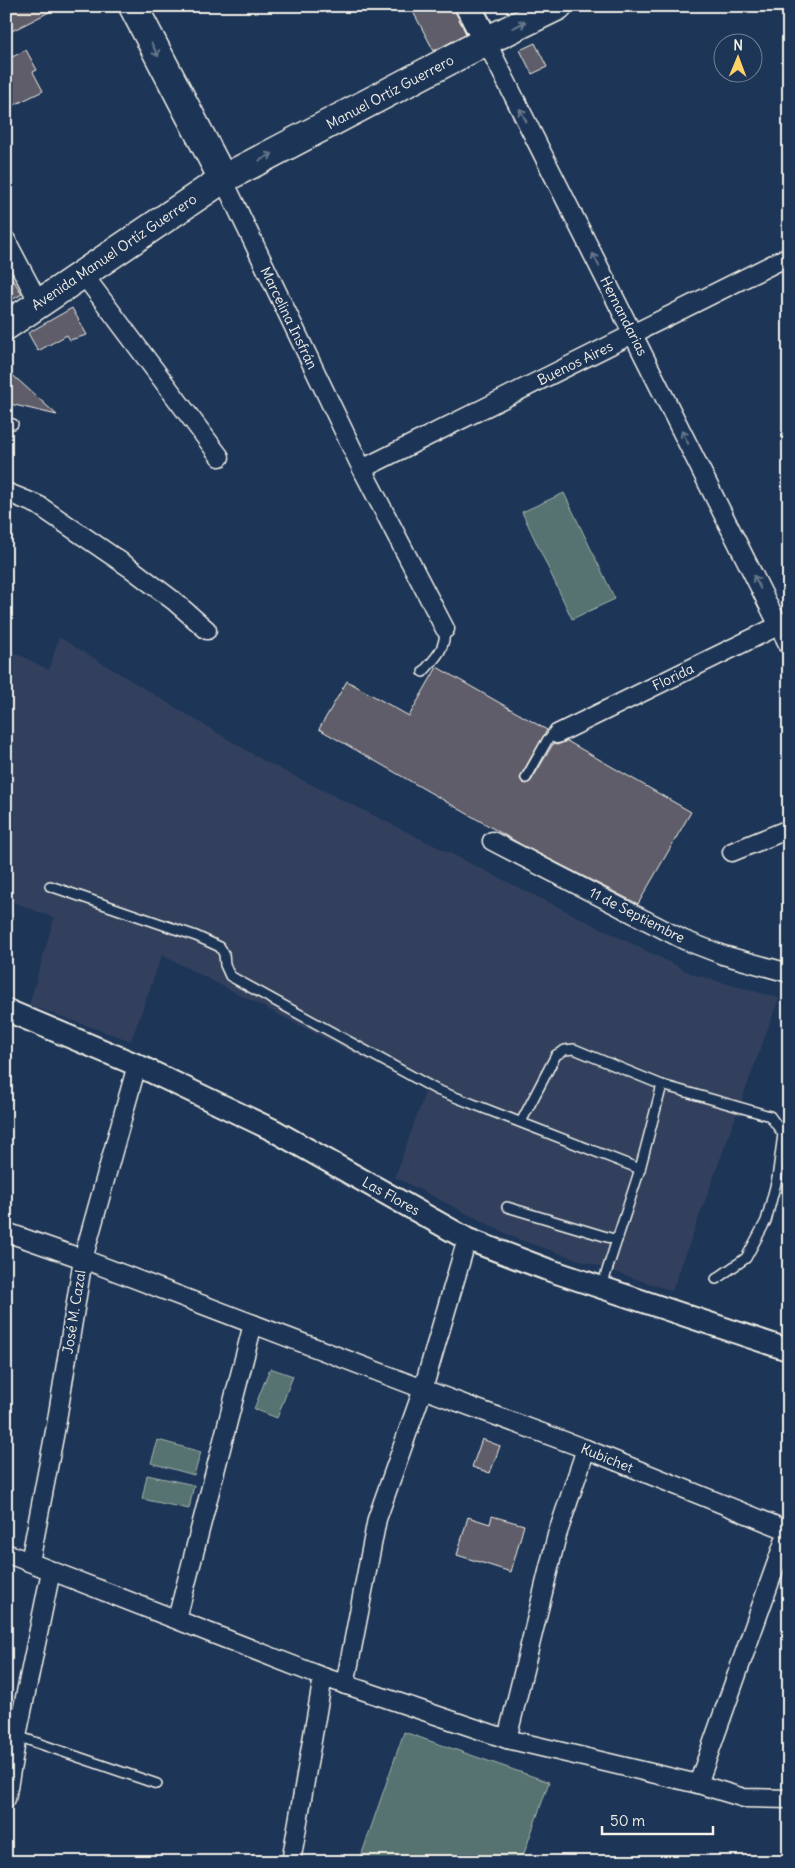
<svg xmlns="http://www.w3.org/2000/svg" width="795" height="1868" viewBox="0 0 795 1868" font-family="Delius,sans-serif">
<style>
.built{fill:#31415d}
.green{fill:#577371;stroke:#a6b2ac}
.building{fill:#5f5d6a;stroke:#f4f1e8}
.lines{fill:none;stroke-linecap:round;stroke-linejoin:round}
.service-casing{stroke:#f4f1e8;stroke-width:12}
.minor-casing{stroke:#f4f1e8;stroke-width:21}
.tertiary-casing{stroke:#f4f1e8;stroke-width:25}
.secondary-casing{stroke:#f4f1e8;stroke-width:29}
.primary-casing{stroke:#f4f1e8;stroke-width:31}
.service{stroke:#1d3557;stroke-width:9}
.minor{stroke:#1d3557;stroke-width:18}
.tertiary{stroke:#1d3557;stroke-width:21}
.secondary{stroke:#1d3557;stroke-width:25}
.primary{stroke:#1d3557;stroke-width:28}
.oneway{stroke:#68778a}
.labels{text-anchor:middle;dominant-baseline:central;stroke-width:4;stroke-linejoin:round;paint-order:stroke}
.street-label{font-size:14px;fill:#f4f1e8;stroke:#1d3557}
</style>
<rect width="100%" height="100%" fill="#1d3557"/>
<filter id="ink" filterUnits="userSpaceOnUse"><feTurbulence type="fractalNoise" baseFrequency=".02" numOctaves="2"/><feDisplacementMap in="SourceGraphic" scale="10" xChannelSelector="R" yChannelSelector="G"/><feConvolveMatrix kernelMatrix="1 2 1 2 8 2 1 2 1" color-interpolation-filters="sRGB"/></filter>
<g filter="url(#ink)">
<polygon class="built" points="59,637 264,761 695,975 779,998 672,1291 517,1239 395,1177 426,1090 162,955 131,1041 29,1005 54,918 6,899 6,648 49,670"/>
<g class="green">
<polygon points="564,493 615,599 572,619 522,512"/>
<polygon points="270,1368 293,1376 277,1418 254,1409"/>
<polygon points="158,1440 201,1452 194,1475 151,1463"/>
<polygon points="147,1475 194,1485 189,1509 142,1499"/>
<polygon points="404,1732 549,1782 521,1862 359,1862"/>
</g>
<g class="building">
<polygon points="6,6 61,6 6,34"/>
<polygon points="410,6 454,6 466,34 434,51"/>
<polygon points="535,43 547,67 532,74 520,50"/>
<polygon points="26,50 37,70 33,72 43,91 6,109 6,60"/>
<polygon points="6,269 22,294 6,303"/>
<polygon points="72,308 87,335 70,340 67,335 38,351 28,333"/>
<polygon points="6,369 57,415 6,403"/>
<polygon points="437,667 547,730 521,775 520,779 523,783 527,784 531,781 553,744 557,745 567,741 691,812 638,904 522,845 319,729 347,681 409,716"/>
<polygon points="482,1439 500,1446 490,1473 472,1467"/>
<polygon points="492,1516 524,1525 511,1572 457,1555 468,1517 490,1524"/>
</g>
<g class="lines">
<g class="service-casing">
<g id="service">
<polyline points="6,422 13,424"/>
<path d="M423,672C436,657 445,650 445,629"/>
<polyline points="526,778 548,739 557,734"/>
<polyline points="50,886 196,936 220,947 224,954 225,965 230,976 437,1090 640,1169"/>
<polyline points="662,1085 770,1116 783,1134 777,1179 766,1221 746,1258 716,1279"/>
<polyline points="521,1122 556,1055 565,1050 574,1049 662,1085 640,1169 602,1286"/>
<polyline points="507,1207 617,1240"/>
<polyline points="17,1736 157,1784"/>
</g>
</g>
<g class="minor-casing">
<g id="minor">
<polyline points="486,41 789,646"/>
<polyline points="223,179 362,469 445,629"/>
<polyline points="6,240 39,303"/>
<polyline points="83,274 220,457"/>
<polyline points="362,469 789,256"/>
<polyline points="6,492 38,505 133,570 174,601 207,630"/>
<polyline points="557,734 788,621"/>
<polyline points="492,841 684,940 723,955 789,973"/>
<polyline points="732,852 789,829"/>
<polyline points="6,1232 83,1259 423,1389 586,1449 789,1531"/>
<polyline points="6,1553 323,1677 507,1739 698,1784 744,1798 789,1799"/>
<polyline points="30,1562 56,1426 83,1259 137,1065"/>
<polyline points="177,1619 253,1324"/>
<polyline points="345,1685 377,1519 423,1389 467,1239"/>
<polyline points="507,1739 557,1535 586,1449"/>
<polyline points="698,1784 789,1528"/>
<polyline points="6,1799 17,1736 51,1571"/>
<polyline points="291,1862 323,1677"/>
</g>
</g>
<g class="tertiary-casing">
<polyline id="tertiary" points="6,1010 137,1065 273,1130 467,1239 546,1269 789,1350"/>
</g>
<g class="secondary-casing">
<polyline id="secondary" points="468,6 486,41"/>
</g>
<g class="primary-casing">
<g id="primary">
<polyline points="133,6 223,179"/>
<polyline points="6,326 223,179 486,41 558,6"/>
</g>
</g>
<use href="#service" class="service"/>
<use href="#minor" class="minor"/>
<use href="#tertiary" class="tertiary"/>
<use href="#secondary" class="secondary"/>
<use href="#primary" class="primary"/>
</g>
<defs><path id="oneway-shaft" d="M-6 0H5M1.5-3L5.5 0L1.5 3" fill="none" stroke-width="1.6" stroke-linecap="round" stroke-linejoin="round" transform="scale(1.25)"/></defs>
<g class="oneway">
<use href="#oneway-shaft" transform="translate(519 25) rotate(-26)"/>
<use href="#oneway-shaft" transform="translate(155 50) rotate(63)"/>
<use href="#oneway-shaft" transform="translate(523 115) rotate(-117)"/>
<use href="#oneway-shaft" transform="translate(266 157) rotate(-28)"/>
<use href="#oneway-shaft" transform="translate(596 260) rotate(-117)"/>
<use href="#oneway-shaft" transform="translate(685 437) rotate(-116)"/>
<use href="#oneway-shaft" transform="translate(757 582) rotate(-116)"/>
</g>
</g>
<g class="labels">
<g class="street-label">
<text transform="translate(390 92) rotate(-28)">Manuel Ortíz Guerrero</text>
<text transform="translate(114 252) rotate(-34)">Avenida Manuel Ortíz Guerrero</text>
<text transform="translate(624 316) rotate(63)">Hernandarias</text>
<text transform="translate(289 318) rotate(64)">Marcelina Insfrán</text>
<text transform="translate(575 363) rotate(-26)">Buenos Aires</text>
<text transform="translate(673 677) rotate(-26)">Florida</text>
<text transform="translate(637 915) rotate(27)">11 de Septiembre</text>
<text transform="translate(391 1196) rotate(29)">Las Flores</text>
<text transform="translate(74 1312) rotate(-81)">José M. Cazal</text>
<text transform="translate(607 1458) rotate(22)">Kubichet</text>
</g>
</g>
<rect width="795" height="1868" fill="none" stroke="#1d3557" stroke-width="25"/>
<rect x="12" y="12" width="770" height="1843" fill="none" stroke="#f4f1e8" stroke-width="2" filter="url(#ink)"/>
<g transform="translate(738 58) rotate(1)"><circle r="24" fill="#1d3557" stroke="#738091"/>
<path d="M0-4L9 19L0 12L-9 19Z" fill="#ffd166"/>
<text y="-8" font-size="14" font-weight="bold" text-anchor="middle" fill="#f4f1e8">N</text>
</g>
<path d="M602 1826v8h111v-8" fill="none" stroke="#f4f1e8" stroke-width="2.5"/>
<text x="610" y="1826" font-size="15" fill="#f4f1e8" stroke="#1d3557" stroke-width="4" paint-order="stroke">50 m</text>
</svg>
